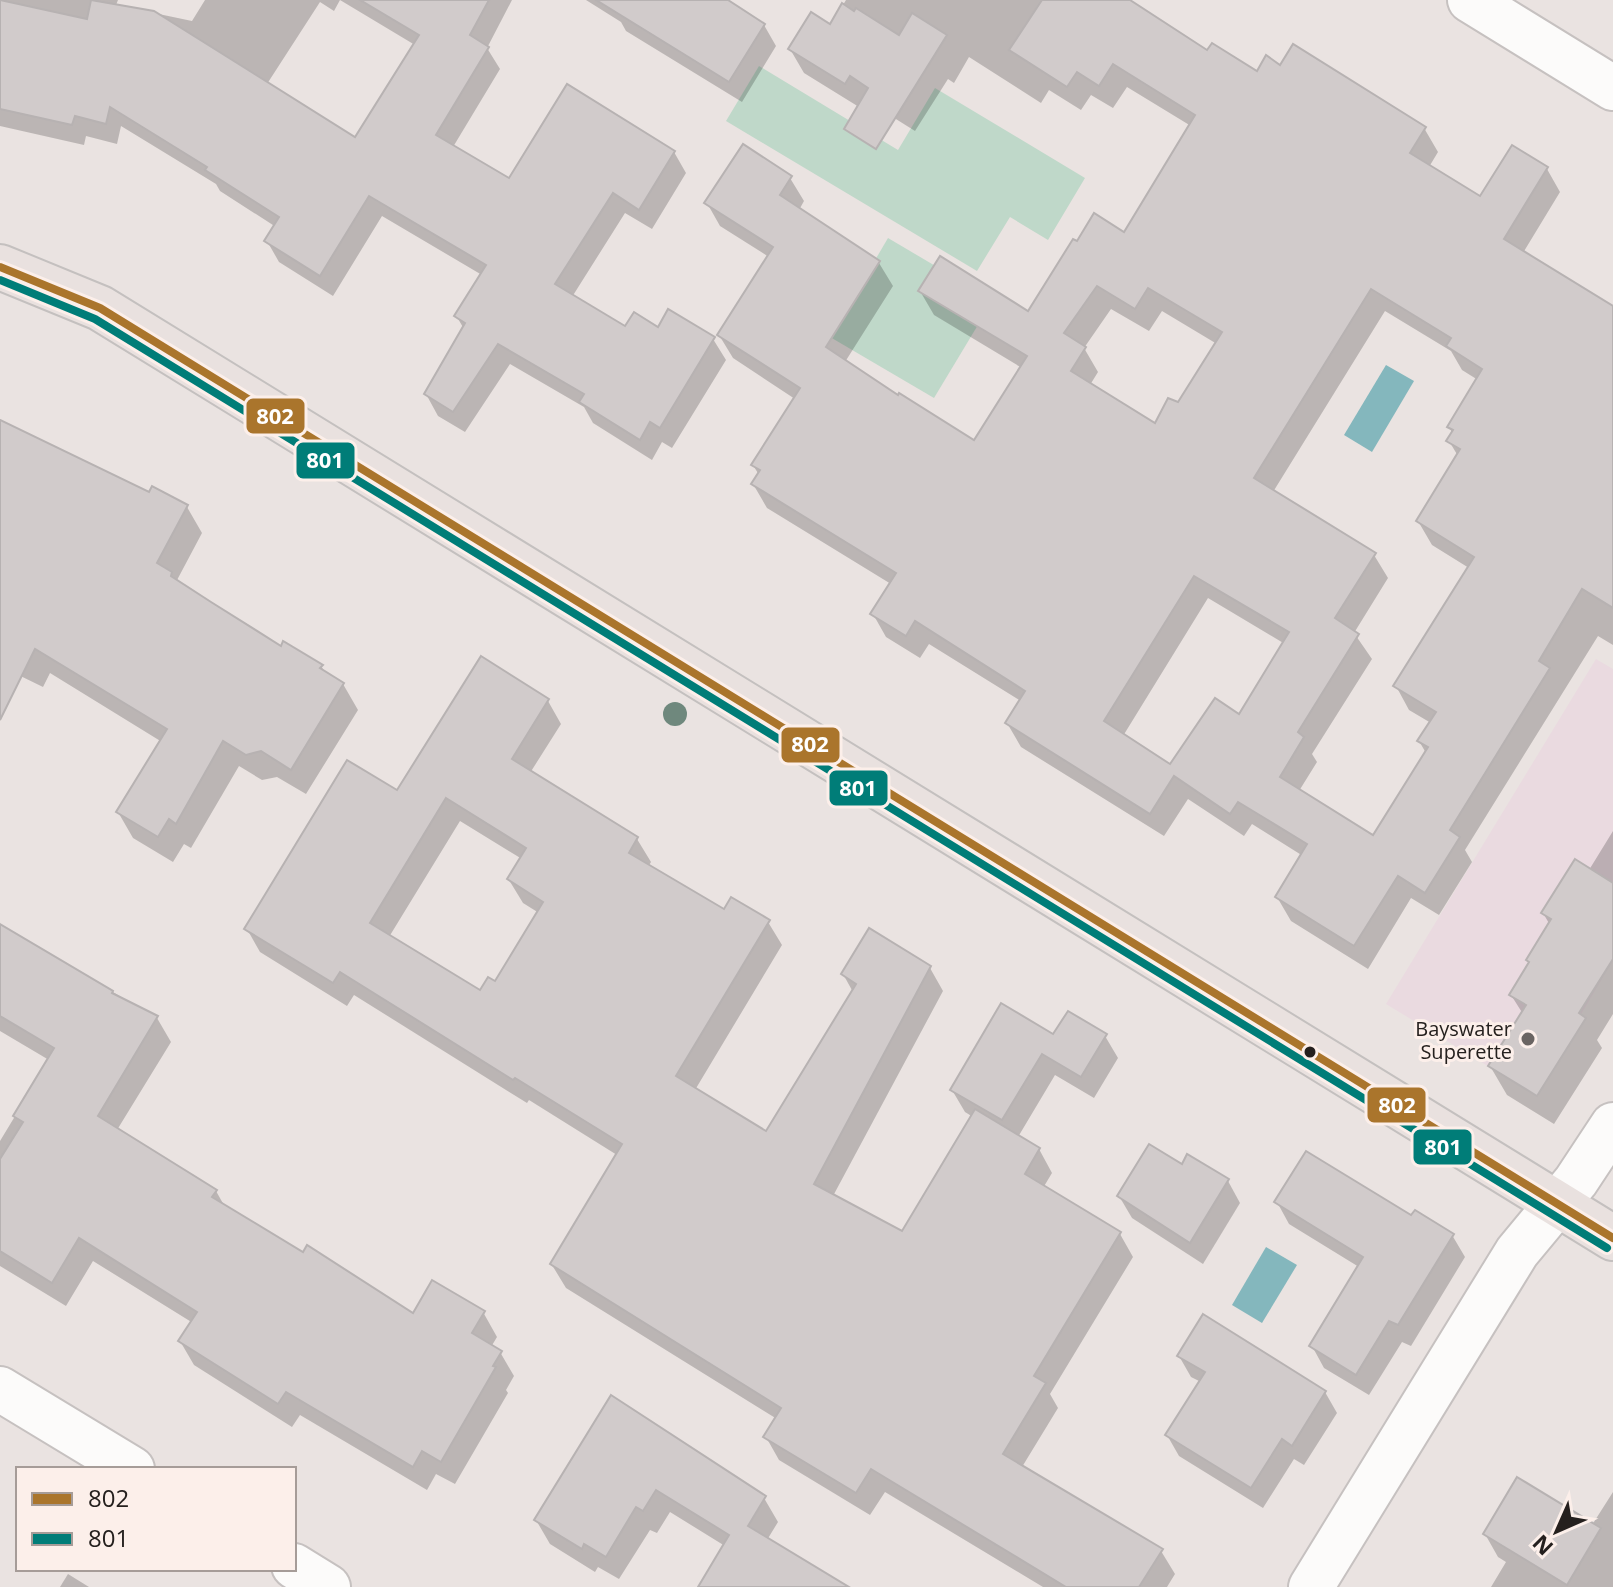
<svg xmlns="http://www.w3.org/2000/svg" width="1613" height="1587" viewBox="0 0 1613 1587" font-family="'Open Sans',sans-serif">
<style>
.commercial{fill:#eadae0}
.green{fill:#bfd8c9}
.water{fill:#84b7bd}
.shadow{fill:#0003;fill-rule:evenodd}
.building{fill:#d1cbcb;stroke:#b7b2b2;stroke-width:2;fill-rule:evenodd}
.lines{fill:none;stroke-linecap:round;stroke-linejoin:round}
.minor-casing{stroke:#c6c1c0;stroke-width:48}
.major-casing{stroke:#c4c0bf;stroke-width:48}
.minor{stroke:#fcfbfa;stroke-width:44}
.major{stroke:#e9e1df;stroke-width:44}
.bus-1-casing{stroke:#fcefea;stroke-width:14}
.bus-2-casing{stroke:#fcefea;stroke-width:14}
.bus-1{stroke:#aa752c;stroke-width:8}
.bus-2{stroke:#007d78;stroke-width:8}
.tree{fill:#6f887d}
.poi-dot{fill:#6a6462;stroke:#fcefea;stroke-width:3}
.bus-dot{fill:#25201e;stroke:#fcefea;stroke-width:3}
.labels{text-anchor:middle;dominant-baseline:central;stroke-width:6;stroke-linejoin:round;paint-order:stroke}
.poi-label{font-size:20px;fill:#25201e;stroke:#fcefea;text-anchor:end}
.line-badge{stroke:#fcefea;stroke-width:3}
.badge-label{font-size:22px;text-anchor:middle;font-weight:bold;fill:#fff}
</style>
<rect width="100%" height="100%" fill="#eae3e1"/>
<polygon class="commercial" points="1596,659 1613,669 1613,960 1534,1094 1386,1004"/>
<g class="green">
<polygon points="759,66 898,150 935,88 1085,178 1048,240 1010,217 977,271 726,121"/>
<polygon points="888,238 993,300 934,398 830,337"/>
</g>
<g class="water">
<polygon points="1386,365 1414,381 1372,452 1344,435"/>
<polygon points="1266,1247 1297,1265 1262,1323 1232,1305"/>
</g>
<g class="shadow">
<path d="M0,0H118L116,5L192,21L205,0H512L487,48L500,69L453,147L509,181L674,152L686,173L652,229L625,213L572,297L626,329H658L713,339L726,360L672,448L662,442L652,460L593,423L584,407L510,364L465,432L438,416L426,394L464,329L457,317L482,275L382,216L333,296L279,262L267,241L276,227L220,191L216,184L121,126L117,144L86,136L84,145L0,126ZM340,0L415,45L356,140L267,84L320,2L334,11Z"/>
<polygon points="586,0 724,0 764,25 776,46 742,102 626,31 621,22"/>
<path d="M846,0H1127L1207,53L1258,73L1281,67L1424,128L1438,152L1429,167L1481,199L1547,169L1560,192L1523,253L1613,324V645L1598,636L1465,850L1472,862L1439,915L1411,898L1368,969L1291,921L1277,897L1303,856L1252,824L1244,836L1188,799L1164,836L1021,747L1007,723L1021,701L929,644L920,658L886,637L873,614L891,584L767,508L753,484L759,475L753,465L795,399L733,358L719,335L769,257L720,226L707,203L790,178L804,201L799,210L879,263L893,286L845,362L975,443L1022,368L934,315L920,291L1029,314L1078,244L1125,235L1191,126L1127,87L1113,108L1091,95L1081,110L1049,90L1041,103L969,57L954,83L948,79L915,131L864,99L859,107L804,73L790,49L830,26ZM1111,309L1149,331L1162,311L1217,344L1178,405L1155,426L1090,385L1098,372L1084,348ZM1385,311L1451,351L1462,370L1478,380L1449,427L1453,434L1449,441L1458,456L1418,521L1432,545L1469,568L1396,686L1409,710L1431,723L1419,741L1426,753L1374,838L1299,791L1317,762L1312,754L1372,659L1354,633L1388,578L1374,555L1273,492ZM1208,598L1285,644L1239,717L1171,767L1123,736Z"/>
<polygon points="0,422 150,495 187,507 202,533 176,582 281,648 321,666 326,674 343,684 358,710 306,794 277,777 262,780 239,766 191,848 184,844 173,862 133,838 118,812 162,742 50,673 43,687 0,666"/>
<path d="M548,701L561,724L530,773L637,839L651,862L648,867L725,912L768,922L782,945L695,1090L767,1134L853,992L843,974L930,968L943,991L833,1196L903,1234L973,1117L965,1112L952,1090L1054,1037L1105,1036L1118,1058L1094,1098L1055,1075L1018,1137L1039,1149L1052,1173L1043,1188L1120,1234L1133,1257L1050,1394L1058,1408L1022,1467L1161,1551L1175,1574L1167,1587H1043L885,1492L870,1515L779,1460L766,1437L777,1419L566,1288L552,1265L617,1155L529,1100L527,1103L354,995L347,1006L260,952L247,929L398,793ZM460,821L522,859L509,880L523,903L539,913L495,984L481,993L389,937Z"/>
<polygon points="1613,831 1613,1014 1597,1040 1602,1048 1554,1124 1507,1095 1490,1066 1523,1014 1511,995 1550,925 1543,913 1589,870"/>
<polygon points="0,926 157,1018 171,1042 117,1130 216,1191 225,1207 413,1316 483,1312 497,1337 491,1347 500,1352 514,1376 506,1390 508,1393 455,1484 436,1474 427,1490 300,1415 292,1427 194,1365 180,1341 193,1323 93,1261 66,1306 0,1266 0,1141 49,1060 0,1031"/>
<polygon points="1182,1166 1228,1181 1240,1203 1203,1264 1132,1218 1119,1196"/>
<polygon points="1277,1202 1412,1218 1452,1235 1465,1257 1411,1346 1402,1342 1369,1395 1324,1368 1312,1346 1359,1267 1289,1224"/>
<polygon points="1179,1356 1325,1392 1337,1413 1304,1465 1294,1459 1263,1508 1179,1456 1167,1435 1201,1382 1191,1377"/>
<polygon points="611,1397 764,1498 778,1522 767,1540 843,1587 701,1587 725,1546 670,1512 657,1533 650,1530 619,1579 598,1567 595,1572 550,1544 536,1520"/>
<polygon points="1613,1492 1613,1587 1491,1587 1506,1562 1498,1557 1485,1534 1592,1525"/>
<polygon points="68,1574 89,1587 60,1587"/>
</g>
<g class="building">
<polygon points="0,0 87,19 91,0 154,11 355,137 419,35 360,0 489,0 470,35 489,47 436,135 509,178 567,84 675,151 639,210 613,193 555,284 625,326 634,312 658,327 668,309 715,337 660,428 650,422 640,440 579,402 584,394 498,344 453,412 424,394 465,323 454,316 486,265 369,196 320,276 264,241 279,217 205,170 207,167 110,107 106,124 75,116 72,125 0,109"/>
<polygon points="596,0 728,0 765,24 729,82"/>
<path d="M1042,0H1130L1207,50L1212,43L1257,71L1266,55L1280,65L1293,44L1426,127L1410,153L1480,196L1512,145L1548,167L1504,239L1613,306V608L1582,589L1539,661L1550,668L1450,830L1460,837L1425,893L1398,876L1354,946L1275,897L1307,844L1238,802L1230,814L1174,776L1150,814L1005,723L1025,691L915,621L906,636L870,614L896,573L751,484L760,470L751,465L800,388L717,335L773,247L704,203L743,144L792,176L780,195L880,261L826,347L898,395L899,393L974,440L1027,356L918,291L940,256L1028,311L1073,239L1077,241L1094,213L1124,232L1195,115L1113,64L1099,86L1077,72L1067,87L1009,50ZM1097,286L1135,309L1148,288L1222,332L1178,402L1168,398L1155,423L1071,371L1086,347L1064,333ZM1371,289L1451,338L1446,346L1482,369L1447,427L1453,430L1446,441L1460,449L1416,521L1474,557L1393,686L1436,712L1417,741L1428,747L1373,835L1280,777L1304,737L1298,732L1359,634L1335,618L1376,553L1254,478ZM1194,576L1289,632L1239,714L1215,698L1170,764L1104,721Z"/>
<polygon points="842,3 854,11 856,8 899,35 912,13 947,35 876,149 844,129 868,88 850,76 845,84 788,49 811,12 830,24"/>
<polygon points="0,420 149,492 152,486 188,505 157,563 172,572 171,576 211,602 281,646 283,641 323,665 320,668 344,683 291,770 261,751 246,755 223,741 176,824 169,819 158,837 116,812 167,729 35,649 0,720"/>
<path d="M481,656L549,699L512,759L638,837L629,853L724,909L731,897L770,920L676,1076L766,1131L856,984L841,974L869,928L931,966L814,1184L902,1231L975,1109L1040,1148L1025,1174L1121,1232L1034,1376L1046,1383L1003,1454L1163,1549L1139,1587H1066L871,1469L856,1493L763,1437L781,1408L550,1264L622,1144L515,1078L513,1080L340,972L333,983L244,929L347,760L397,790ZM446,798L526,848L507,879L543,902L495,981L488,977L480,990L370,923Z"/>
<polygon points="1575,859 1613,883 1613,959 1579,1013 1586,1018 1537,1096 1488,1066 1526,1005 1509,995 1529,962 1526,960 1551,919 1541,913"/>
<polygon points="0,924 113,991 112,993 158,1016 98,1116 217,1190 212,1197 303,1252 307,1245 413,1313 432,1280 485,1311 472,1333 502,1351 493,1366 496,1367 441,1462 422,1451 413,1467 286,1392 278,1404 178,1341 197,1312 79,1238 52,1283 0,1251 0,1159 23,1122 13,1116 54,1048 0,1016"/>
<polygon points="1001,1003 1053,1034 1068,1011 1107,1034 1081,1077 1042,1054 1002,1120 950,1090"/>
<polygon points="1149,1144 1182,1164 1187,1154 1229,1179 1190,1243 1117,1196"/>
<polygon points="1306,1151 1411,1215 1415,1210 1454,1234 1398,1325 1389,1321 1356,1375 1309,1346 1363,1257 1274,1202"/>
<polygon points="1203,1314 1326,1391 1292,1446 1282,1439 1251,1488 1165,1435 1205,1372 1177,1356"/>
<polygon points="611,1395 766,1496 748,1526 849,1587 698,1587 729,1535 656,1490 643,1511 636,1507 606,1557 584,1544 582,1549 534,1520"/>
<polygon points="1517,1477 1601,1528 1567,1585 1483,1534"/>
</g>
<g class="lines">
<g class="minor-casing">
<g id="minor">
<polyline points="1470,0 1613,88"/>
<polyline points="0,1389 132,1469"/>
<polyline points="294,1566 328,1587"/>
<polyline points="1311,1587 1517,1252 1576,1181 1613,1125"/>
</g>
</g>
<g class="major-casing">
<polyline id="major" points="0,267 100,308 1613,1238"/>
</g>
<use href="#minor" class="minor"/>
<use href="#major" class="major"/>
<g class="bus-1-casing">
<polyline id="bus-1" points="0,267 100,308 1613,1238"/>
</g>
<g class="bus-2-casing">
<polyline id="bus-2" points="0,280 95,319 1607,1248"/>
</g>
<use href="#bus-1" class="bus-1"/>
<use href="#bus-2" class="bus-2"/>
</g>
<circle class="tree" cx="675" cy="714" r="12"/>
<circle class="poi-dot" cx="1528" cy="1039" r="8"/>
<circle class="bus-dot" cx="1310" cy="1052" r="7"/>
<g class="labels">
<g class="poi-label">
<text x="1512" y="1028">Bayswater<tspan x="1512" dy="23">Superette</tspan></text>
</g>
</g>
<g class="line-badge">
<rect x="245" y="397" width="61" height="38" rx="8" fill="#aa752c"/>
<rect x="295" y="441" width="61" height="39" rx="8" fill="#007d78"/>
<rect x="780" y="726" width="61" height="38" rx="8" fill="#aa752c"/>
<rect x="828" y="769" width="61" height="38" rx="8" fill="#007d78"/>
<rect x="1366" y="1086" width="61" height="38" rx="8" fill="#aa752c"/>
<rect x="1412" y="1128" width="61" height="38" rx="8" fill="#007d78"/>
</g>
<g class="badge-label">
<text x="275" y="424">802</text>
<text x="325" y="468">801</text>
<text x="810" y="752">802</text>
<text x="858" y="796">801</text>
<text x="1397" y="1113">802</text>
<text x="1443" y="1155">801</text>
</g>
<rect x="16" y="1467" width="280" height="104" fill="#fcefea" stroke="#a69c98" stroke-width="2"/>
<rect x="32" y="1493" width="40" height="12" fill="#aa752c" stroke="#a69c98" stroke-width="2"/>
<text x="88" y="1507" font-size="24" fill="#25201e">802</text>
<rect x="32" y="1533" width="40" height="12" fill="#007d78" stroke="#a69c98" stroke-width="2"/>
<text x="88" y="1547" font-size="24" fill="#25201e">801</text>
<g transform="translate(1557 1531) rotate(225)" stroke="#fcefea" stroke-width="6" paint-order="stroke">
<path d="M0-6L14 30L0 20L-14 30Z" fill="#25201e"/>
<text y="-12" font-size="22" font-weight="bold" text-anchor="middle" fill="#25201e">N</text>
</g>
</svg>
